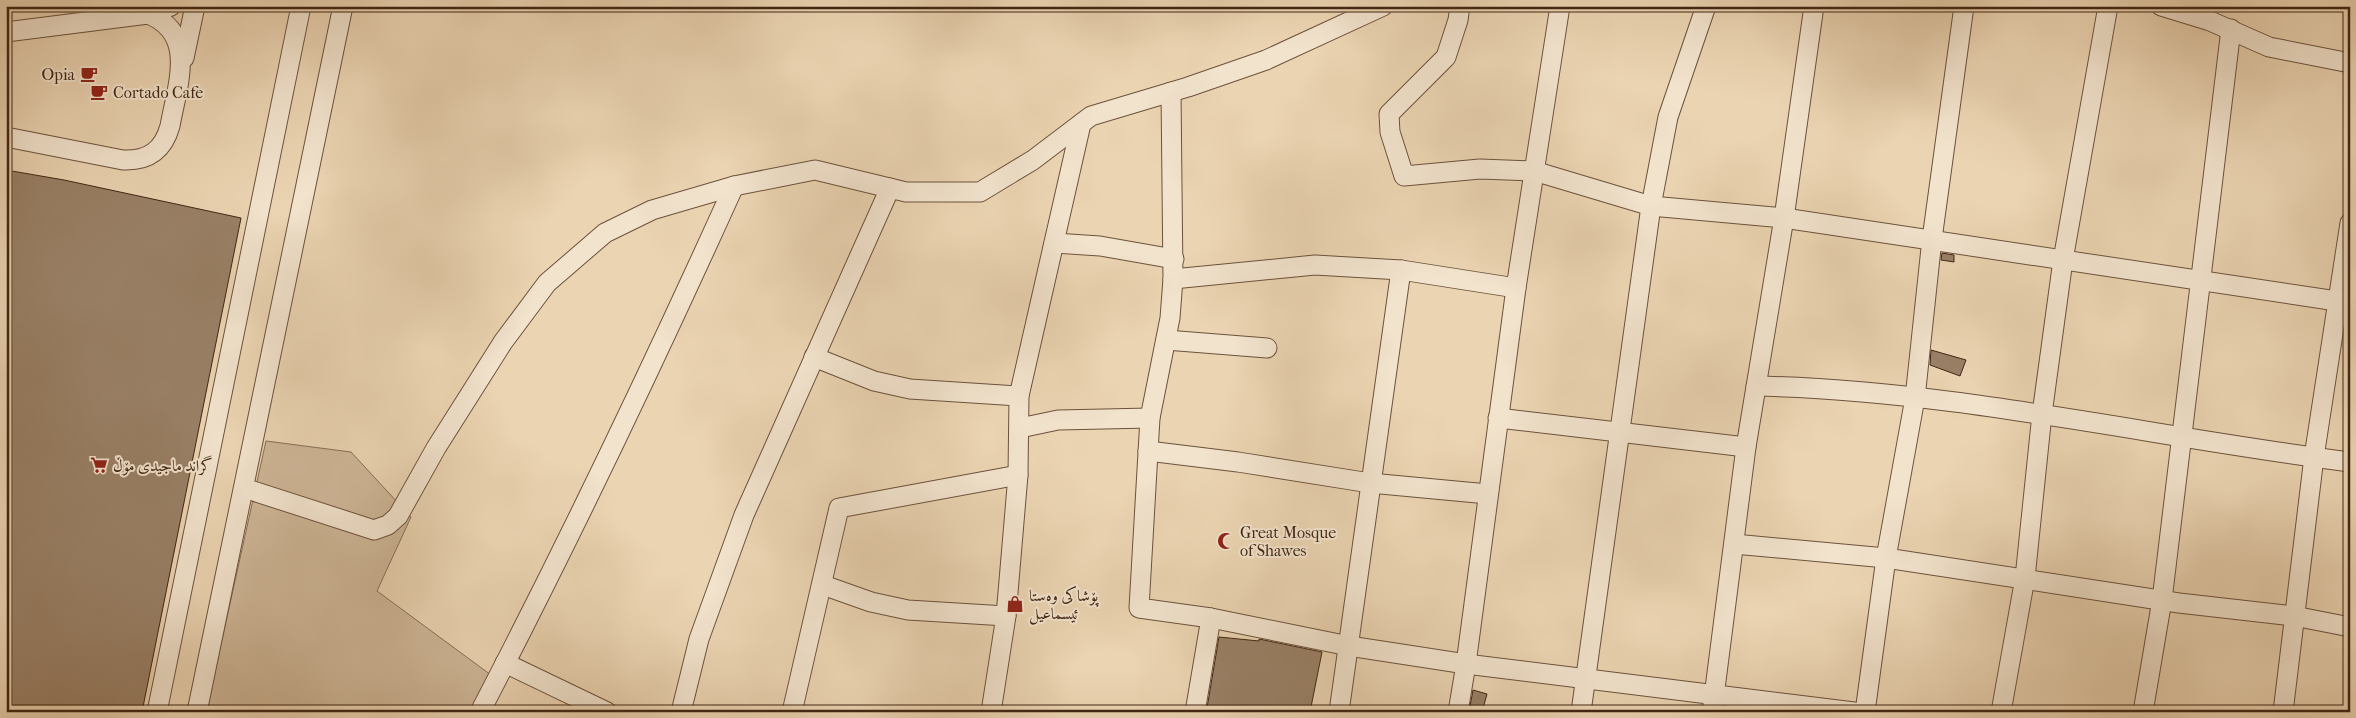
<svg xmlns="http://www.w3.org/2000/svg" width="2356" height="718" viewBox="0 0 2356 718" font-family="'IM FELL French Canon',Amiri,serif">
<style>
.green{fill:#ceb697;stroke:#886e56}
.building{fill:#998066;stroke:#412614}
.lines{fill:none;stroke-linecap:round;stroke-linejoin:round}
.minor-casing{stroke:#6c523c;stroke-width:21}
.minor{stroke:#f2e3cd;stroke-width:19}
.labels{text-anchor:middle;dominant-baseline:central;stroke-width:4;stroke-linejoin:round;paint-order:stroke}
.poi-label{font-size:16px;fill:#412614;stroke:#f2e3cd;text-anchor:start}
</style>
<rect width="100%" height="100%" fill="#ebd4b2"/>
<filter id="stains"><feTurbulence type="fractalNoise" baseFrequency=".004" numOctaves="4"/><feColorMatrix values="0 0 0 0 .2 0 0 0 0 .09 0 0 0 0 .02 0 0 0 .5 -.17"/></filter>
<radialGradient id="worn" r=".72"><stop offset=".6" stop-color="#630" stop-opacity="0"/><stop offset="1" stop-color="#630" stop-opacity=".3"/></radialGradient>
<polygon class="green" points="266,441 351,452 411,517 377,591 491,675 475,712 206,712"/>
<g class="building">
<polygon points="6,170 64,180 241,218 142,712 6,712"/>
<polygon points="1942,253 1954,255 1954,262 1941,260"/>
<polygon points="1931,350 1966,360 1960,376 1930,365"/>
<polygon points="1219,637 1259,641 1259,639 1322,652 1310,712 1256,712 1238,706 1237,712 1207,708"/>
<polygon points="1473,690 1487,694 1482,712 1469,712"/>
</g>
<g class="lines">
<g class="minor-casing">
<g id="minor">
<polyline points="1460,6 1458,20 1446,57 1389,114 1390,132 1404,176 1480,169 1534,171 1651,206 1784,218 2350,303"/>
<polyline points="2161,6 2210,21 2269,47 2350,63"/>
<polyline points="6,32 148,14 171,6"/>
<polyline points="184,58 195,6"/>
<polyline points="1171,92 1173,279 1170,318 1150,418 1139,608 1211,618 1349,646 1466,664 1854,712"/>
<path d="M6,137L123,160C148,161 163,151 170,126C177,86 198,33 148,14"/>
<polyline points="1054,243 1100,246 1174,259"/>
<polyline points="1173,279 1315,265 1401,270 1516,288"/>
<polyline points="1166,340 1267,348"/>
<polyline points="814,357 874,381 910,389 1019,396"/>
<path d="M1756,386C1955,390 2152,437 2350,462"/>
<polyline points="1498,418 1746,447"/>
<polyline points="1020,428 1058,420 1150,418"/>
<polyline points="1148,451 1238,462 1370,483 1488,494"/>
<polyline points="244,488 374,530 388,525 398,516 436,448 503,342 547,283 605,233 652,210 734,186 815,170 906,192 980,192 1033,160 1091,116 1188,87 1266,60 1383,6"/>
<polyline points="1734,544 1886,558 2179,603 2294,616 2350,627"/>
<polyline points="823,585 871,602 908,610 1006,616"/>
<polyline points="505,663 607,712"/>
<polyline points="157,712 301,6"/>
<polyline points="197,712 343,6"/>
<path d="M480,712C570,539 654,363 734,186"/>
<polyline points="681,712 699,639 744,515 890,188"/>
<polyline points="792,712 839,508 1018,475"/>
<polyline points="991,712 1006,616 1018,475 1019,396 1081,124"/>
<polyline points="1195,712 1211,618"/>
<polyline points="1339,712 1401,270"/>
<polyline points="1458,712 1466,664 1516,288 1560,6"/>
<polyline points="1581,712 1651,206 1668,117 1706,6"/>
<polyline points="1712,712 1746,447 1784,218 1814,6"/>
<polyline points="1865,712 1886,558 1915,398 1932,239 1964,6"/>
<polyline points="2001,712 2025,578 2042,414 2063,260 2108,6"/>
<polyline points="2143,712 2162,600 2231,29"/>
<polyline points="2283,712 2314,457 2350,223"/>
</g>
</g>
<use href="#minor" class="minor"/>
</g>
<defs>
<g id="cafe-bare" transform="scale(1.35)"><path d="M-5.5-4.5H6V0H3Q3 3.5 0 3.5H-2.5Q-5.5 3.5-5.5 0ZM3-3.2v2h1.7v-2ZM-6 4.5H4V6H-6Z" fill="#8f2418" stroke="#f2e3cd" stroke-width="2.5" paint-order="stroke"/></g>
<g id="supermarket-bare" transform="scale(1.35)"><path d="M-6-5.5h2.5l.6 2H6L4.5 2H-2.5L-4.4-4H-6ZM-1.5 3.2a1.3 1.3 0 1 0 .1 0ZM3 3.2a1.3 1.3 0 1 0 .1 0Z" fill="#8f2418" stroke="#f2e3cd" stroke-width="2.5" paint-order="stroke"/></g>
<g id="mosque-bare" transform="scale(1.35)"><path d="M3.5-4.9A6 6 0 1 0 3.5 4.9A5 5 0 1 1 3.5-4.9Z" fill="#8f2418" stroke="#f2e3cd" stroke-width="2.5" paint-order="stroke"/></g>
<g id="shop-bare" transform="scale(1.35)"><path d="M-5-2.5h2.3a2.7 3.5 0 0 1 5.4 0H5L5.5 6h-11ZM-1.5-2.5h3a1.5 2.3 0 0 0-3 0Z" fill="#8f2418" stroke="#f2e3cd" stroke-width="2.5" paint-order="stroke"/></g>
</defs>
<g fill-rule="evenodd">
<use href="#cafe-bare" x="89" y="74"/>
<use href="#cafe-bare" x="99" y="92"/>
<use href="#supermarket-bare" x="99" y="465"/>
<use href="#mosque-bare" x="1226" y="541"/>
<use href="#shop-bare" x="1015" y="604"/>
</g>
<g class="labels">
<g class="poi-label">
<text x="75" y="74" text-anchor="end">Opia</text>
<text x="113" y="92">Cortado Cafe</text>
<text x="113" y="465">گراند ماجیدی مۆڵ</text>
<text x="1240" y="532">Great Mosque<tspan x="1240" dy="18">of Shawes</tspan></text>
<text x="1029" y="595">پۆشاکی وەستا<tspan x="1029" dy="18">ئیسماعیل</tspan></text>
</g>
</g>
<rect width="2356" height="718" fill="none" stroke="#ebd4b2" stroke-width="25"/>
<rect x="8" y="8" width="2341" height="703" fill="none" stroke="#412614" stroke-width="2.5"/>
<rect x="12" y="12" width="2331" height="693" fill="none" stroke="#412614"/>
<rect width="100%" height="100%" filter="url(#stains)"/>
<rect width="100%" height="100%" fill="url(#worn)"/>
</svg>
